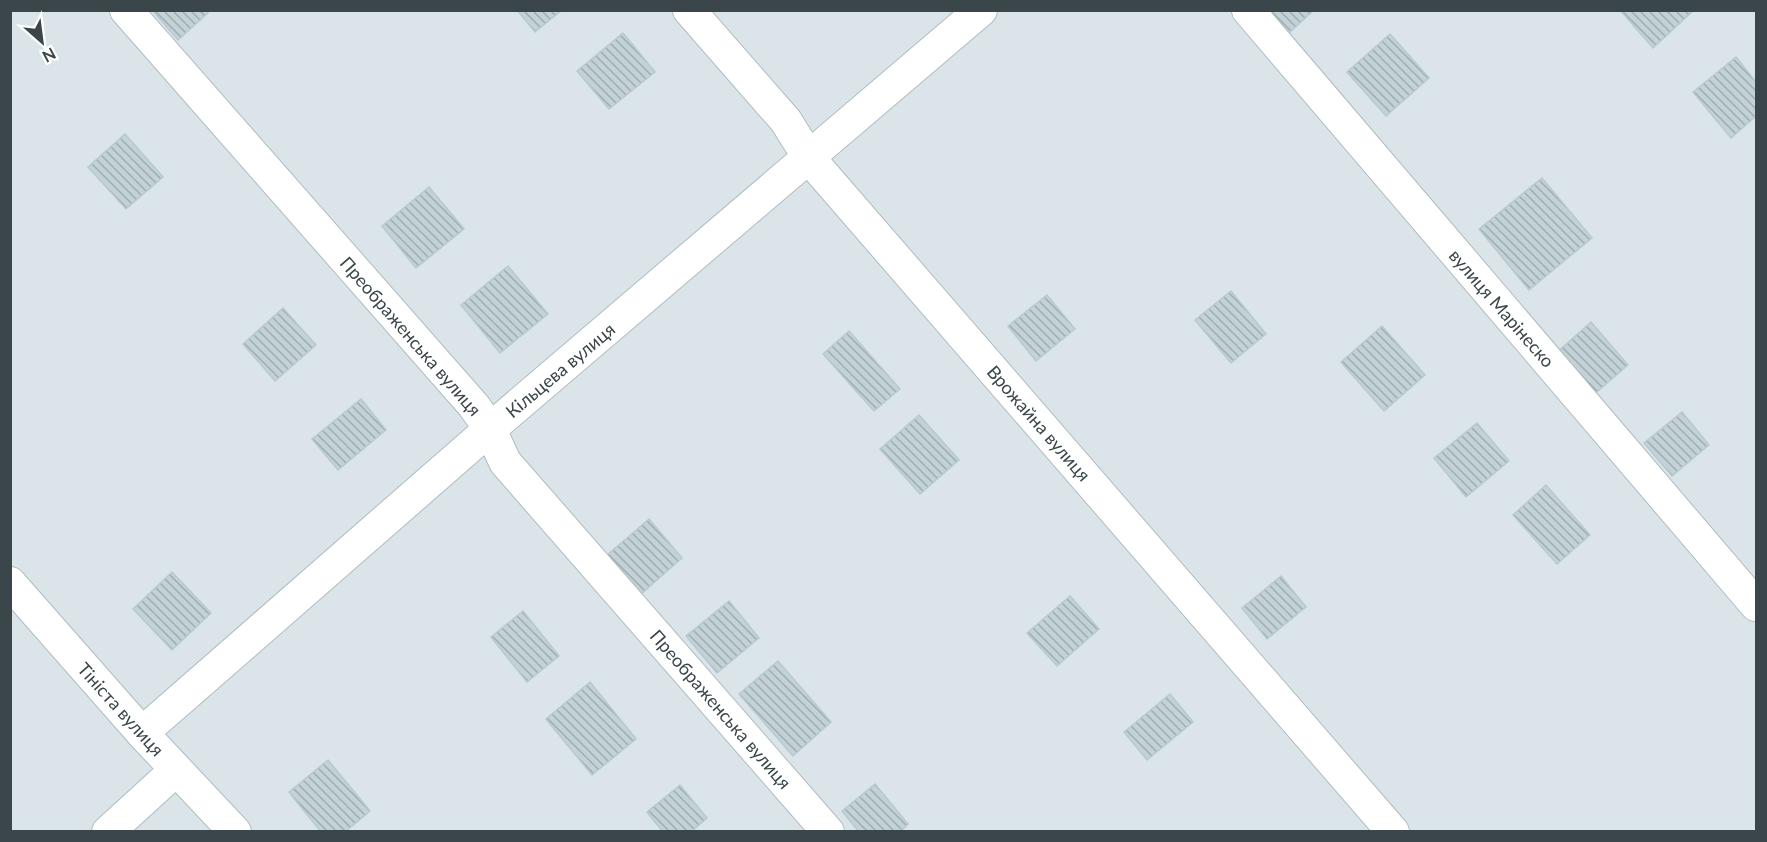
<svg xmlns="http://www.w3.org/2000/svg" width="1767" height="842" viewBox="0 0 1767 842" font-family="Lato,sans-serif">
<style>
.residential{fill:#dbe5e9}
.building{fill:url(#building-back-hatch);stroke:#b6cbd0;stroke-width:1.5}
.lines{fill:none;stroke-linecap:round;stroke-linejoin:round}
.minor-casing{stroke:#afbcc0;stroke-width:34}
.minor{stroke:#fff;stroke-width:32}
.labels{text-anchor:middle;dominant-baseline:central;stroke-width:4.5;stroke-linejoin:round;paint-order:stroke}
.street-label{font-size:18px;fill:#3a4649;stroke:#fff}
</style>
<defs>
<pattern id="building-back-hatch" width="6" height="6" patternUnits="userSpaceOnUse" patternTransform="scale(1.5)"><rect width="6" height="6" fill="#c3d2d6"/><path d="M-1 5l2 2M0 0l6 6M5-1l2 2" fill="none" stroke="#9facb0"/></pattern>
</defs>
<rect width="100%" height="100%" fill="#ecf2f5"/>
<rect class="residential" x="11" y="11" width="1745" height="820"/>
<g class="building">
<polygon points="152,10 206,10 208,13 178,40"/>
<polygon points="517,10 562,10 535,32"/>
<polygon points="1267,10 1314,10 1288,34"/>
<polygon points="1620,10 1694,10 1653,48"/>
<polygon points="623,33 655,72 609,109 577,71"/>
<polygon points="1390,34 1429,78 1386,116 1347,72"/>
<polygon points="1736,57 1756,82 1756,116 1731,138 1693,92"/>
<polygon points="125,134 163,177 126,209 88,167"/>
<polygon points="1542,178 1592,238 1529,290 1479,229"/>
<polygon points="429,187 464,229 416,268 382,226"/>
<polygon points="508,266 548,314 500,353 461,305"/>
<polygon points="1231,291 1266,334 1231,363 1195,320"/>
<polygon points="1047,295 1075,329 1036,361 1008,326"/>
<polygon points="283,308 316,345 275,381 243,344"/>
<polygon points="1591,322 1628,365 1591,397 1554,355"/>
<polygon points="1382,326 1425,375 1384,411 1341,362"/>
<polygon points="849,331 900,389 874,411 823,354"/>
<polygon points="361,399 386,430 338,470 312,439"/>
<polygon points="1682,412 1709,445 1672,476 1644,443"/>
<polygon points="919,415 959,460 920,494 880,449"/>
<polygon points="1477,423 1509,461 1466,497 1434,458"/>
<polygon points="1546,485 1590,535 1557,564 1513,515"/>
<polygon points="649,519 682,558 640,595 606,556"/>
<polygon points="172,572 211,613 172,650 133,609"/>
<polygon points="1281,576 1306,607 1267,639 1242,608"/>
<polygon points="1070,596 1099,629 1057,666 1027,633"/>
<polygon points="729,601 759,638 717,673 686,636"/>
<polygon points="523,611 559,656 527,682 491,637"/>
<polygon points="778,661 831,722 793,756 739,694"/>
<polygon points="590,682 636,739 592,775 546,719"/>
<polygon points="1170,694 1193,722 1147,760 1124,732"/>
<polygon points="328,760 370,811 345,832 321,832 289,792"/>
<polygon points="875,784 908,824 900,832 859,832 842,811"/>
<polygon points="680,785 707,818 691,832 663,832 647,812"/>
</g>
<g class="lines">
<g class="minor-casing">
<g id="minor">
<polyline points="126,10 474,406 490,429 505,462 828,832"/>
<polyline points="689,10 786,121 809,158 1393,832"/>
<polyline points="1248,10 1756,605"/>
<polyline points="10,583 142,733 235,832"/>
<polyline points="142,733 490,429 981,10"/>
<polyline points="108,832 176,770"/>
</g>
</g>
<use href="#minor" class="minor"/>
</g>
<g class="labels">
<g class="street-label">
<text transform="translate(1502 308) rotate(49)">вулиця Марінеско</text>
<text transform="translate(411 336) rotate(49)">Преображенська вулиця</text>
<text transform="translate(560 370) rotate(-40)">Кільцева вулиця</text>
<text transform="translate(1039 423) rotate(49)">Врожайна вулиця</text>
<text transform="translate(121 709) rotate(48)">Тініста вулиця</text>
<text transform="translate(721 709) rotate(49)">Преображенська вулиця</text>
</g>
</g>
<rect width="1767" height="842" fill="none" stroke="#3a4649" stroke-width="24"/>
<g transform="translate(42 42) rotate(152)" stroke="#ffffff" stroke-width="4.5" paint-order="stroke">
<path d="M0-4.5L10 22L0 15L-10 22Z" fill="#3a4649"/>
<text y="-9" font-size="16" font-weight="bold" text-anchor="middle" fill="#3a4649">N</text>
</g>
</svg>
